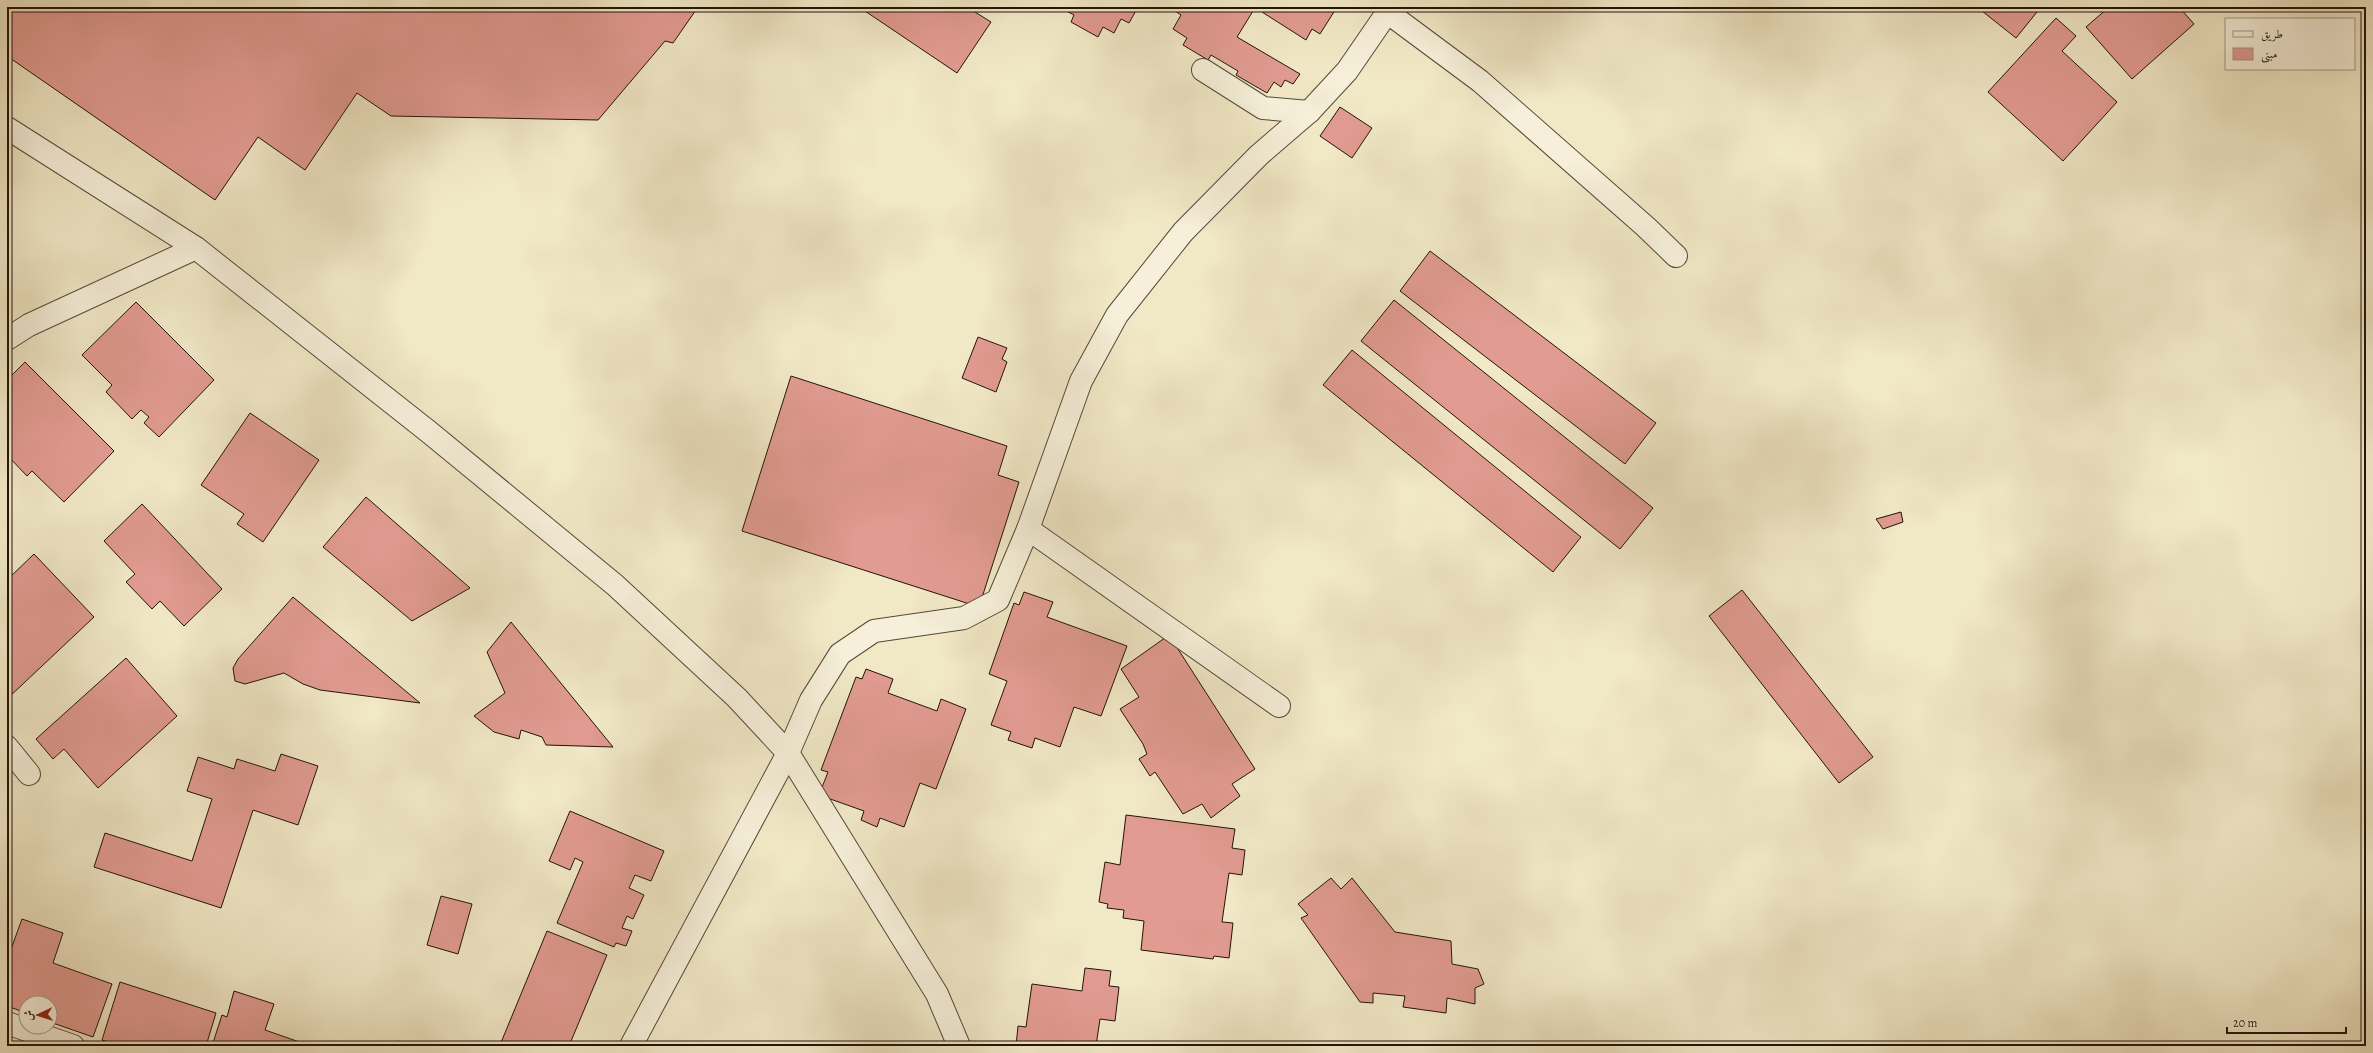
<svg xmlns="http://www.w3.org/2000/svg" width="2373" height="1053" viewBox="0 0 2373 1053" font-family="Alegreya,Amiri,serif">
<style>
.building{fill:#e19b91;stroke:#231308}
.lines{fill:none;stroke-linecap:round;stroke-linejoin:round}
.minor-casing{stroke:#564838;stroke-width:24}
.minor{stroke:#f6f0da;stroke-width:22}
</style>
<rect width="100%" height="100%" fill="#f1e8c6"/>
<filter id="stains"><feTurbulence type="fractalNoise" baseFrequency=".005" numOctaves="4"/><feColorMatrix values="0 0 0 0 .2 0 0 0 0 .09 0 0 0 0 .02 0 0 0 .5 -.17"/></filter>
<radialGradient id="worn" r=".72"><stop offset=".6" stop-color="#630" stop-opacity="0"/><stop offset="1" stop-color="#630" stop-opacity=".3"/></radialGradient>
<g class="building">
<polygon points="7,7 698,7 673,43 665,41 598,120 391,116 357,93 305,170 258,137 215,200 7,56"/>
<polygon points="859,7 967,7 991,22 957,73"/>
<polygon points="1059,7 1138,7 1129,23 1121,19 1114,33 1103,27 1098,37 1071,22 1074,15"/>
<polygon points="1169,7 1246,7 1253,11 1237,37 1300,74 1293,84 1285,80 1281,87 1274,82 1267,93 1236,75 1238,71 1211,55 1208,60 1183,45 1187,38 1173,29 1181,15"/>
<polygon points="1266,7 1337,7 1320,34 1312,29 1306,40 1262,12"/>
<polygon points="1977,7 2041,7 2016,38"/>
<polygon points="2109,7 2179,7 2194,24 2132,79 2086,27"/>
<polygon points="2056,18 2076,36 2062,51 2117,102 2063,161 1988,92"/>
<polygon points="1340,107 1372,128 1352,158 1320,136"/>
<polygon points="1430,251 1656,423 1625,464 1400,291"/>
<polygon points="1394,300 1653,508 1620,549 1361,341"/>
<polygon points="136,302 214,380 159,437 144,423 149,417 141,410 132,419 106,392 112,385 82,355"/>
<polygon points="978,337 1007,348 1002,359 1007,362 996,392 962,378"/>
<polygon points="1352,350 1581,537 1553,572 1323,385"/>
<polygon points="25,362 114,451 64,502 32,471 27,476 7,455 9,439 7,438 7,380"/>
<polygon points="791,376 1007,446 998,475 1019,482 979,607 742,531"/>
<polygon points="250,413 319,460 263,542 237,524 244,514 201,485"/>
<polygon points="366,497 470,588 412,621 323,547"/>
<polygon points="142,504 222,589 184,626 160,601 152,609 126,582 135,574 104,541"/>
<polygon points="1901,512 1903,522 1883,529 1876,519"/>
<polygon points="34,554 94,617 7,699 7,580"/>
<polygon points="1742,590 1873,757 1839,783 1709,616"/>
<polygon points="1024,592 1053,602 1047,617 1127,646 1101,716 1074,707 1060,747 1035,738 1032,748 1008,740 1011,732 991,725 1007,681 989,674 1014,603 1019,605"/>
<polygon points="293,597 420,703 320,690 303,684 284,673 245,684 235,681 233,668 238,659"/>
<polygon points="511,622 613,747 546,745 542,737 521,730 519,739 494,732 474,716 505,693 487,652"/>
<polygon points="1169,635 1255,769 1232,784 1240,796 1211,818 1202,804 1183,814 1155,772 1150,776 1139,759 1147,754 1143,744 1120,709 1139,697 1121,669"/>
<polygon points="126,658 177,716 98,788 64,749 53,759 36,739"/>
<polygon points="866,669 893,679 888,693 937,711 941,699 966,709 936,789 920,783 904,827 880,818 877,827 861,820 864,811 819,795 828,772 821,770 856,677 862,679"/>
<polygon points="281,754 318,766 298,825 253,810 221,908 94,867 105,833 192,861 212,799 187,791 198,757 234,769 237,759 275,771"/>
<polygon points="570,811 664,851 651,881 635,875 629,888 644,895 633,919 627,916 622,928 632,931 626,946 616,943 614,947 557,923 583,862 575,858 570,870 549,861"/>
<polygon points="1126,815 1235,829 1232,848 1245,850 1242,875 1229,873 1222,922 1233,923 1229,958 1214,956 1213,959 1141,950 1144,921 1123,918 1124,910 1107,908 1108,904 1099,902 1105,862 1120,865"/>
<polygon points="1331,878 1341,889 1352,878 1395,932 1451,941 1452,964 1478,969 1484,984 1475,988 1475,1004 1447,998 1446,1013 1403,1007 1405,996 1373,993 1373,1003 1360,1002 1301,918 1308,915 1298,904"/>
<polygon points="441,896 472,904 458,954 427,945"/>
<polygon points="22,919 63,933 53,963 112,984 93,1037 50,1022 50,1003 26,1003 26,1013 7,1006 7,951 10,952"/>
<polygon points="547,931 607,955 569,1046 502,1046 500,1045"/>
<polygon points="1085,968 1111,971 1109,986 1119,987 1115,1021 1100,1019 1096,1046 1016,1046 1018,1026 1026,1027 1032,984 1082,991"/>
<polygon points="120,982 216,1013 206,1046 121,1046 102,1040"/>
<polygon points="234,991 274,1004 265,1030 311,1046 212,1046 222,1015 227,1017"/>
<polygon points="399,1041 412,1046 397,1046"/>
</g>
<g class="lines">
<g class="minor-casing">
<g id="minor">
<polyline points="1387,12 1480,81 1646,227 1676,256"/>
<polyline points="1203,70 1263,108 1309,112"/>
<polyline points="7,128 196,248 429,432 615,585 737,698 788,753 937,994 959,1046"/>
<polyline points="7,339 29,325 196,248"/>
<polyline points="1028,529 1279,706"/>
<polyline points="7,747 29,774"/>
<polyline points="7,1023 73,1046"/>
<polyline points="631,1046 788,753 811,700 840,654 874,631 964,618 998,600 1028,529 1081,381 1117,315 1183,232 1259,155 1309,112 1347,71 1391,7"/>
</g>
</g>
<use href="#minor" class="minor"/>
</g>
<rect width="2373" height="1053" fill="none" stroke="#f1e8c6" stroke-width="24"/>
<rect x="8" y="8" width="2357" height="1037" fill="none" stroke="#231308" stroke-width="2"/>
<rect x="12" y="12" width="2349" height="1029" fill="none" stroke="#231308"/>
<rect x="2225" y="18" width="130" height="52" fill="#f6f0da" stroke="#a29886"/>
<rect x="2233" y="31" width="20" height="6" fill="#f6f0da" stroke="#a29886"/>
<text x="2261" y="38" font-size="12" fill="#231308">طريق</text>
<rect x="2233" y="48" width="20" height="12" fill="#e19b91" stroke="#a29886"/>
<text x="2261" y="58" font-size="12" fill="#231308">مبنى</text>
<g transform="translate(38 1015) rotate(266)"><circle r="19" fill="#f6f0da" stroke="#a29886"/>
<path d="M0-3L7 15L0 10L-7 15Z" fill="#8f2418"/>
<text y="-6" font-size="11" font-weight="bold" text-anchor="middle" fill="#231308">ش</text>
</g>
<path d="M2227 1027v6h119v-6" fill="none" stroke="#231308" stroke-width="2"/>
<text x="2233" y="1027" font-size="12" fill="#231308" stroke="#f6f0da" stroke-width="3" paint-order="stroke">20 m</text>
<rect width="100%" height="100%" filter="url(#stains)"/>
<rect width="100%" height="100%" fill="url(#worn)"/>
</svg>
